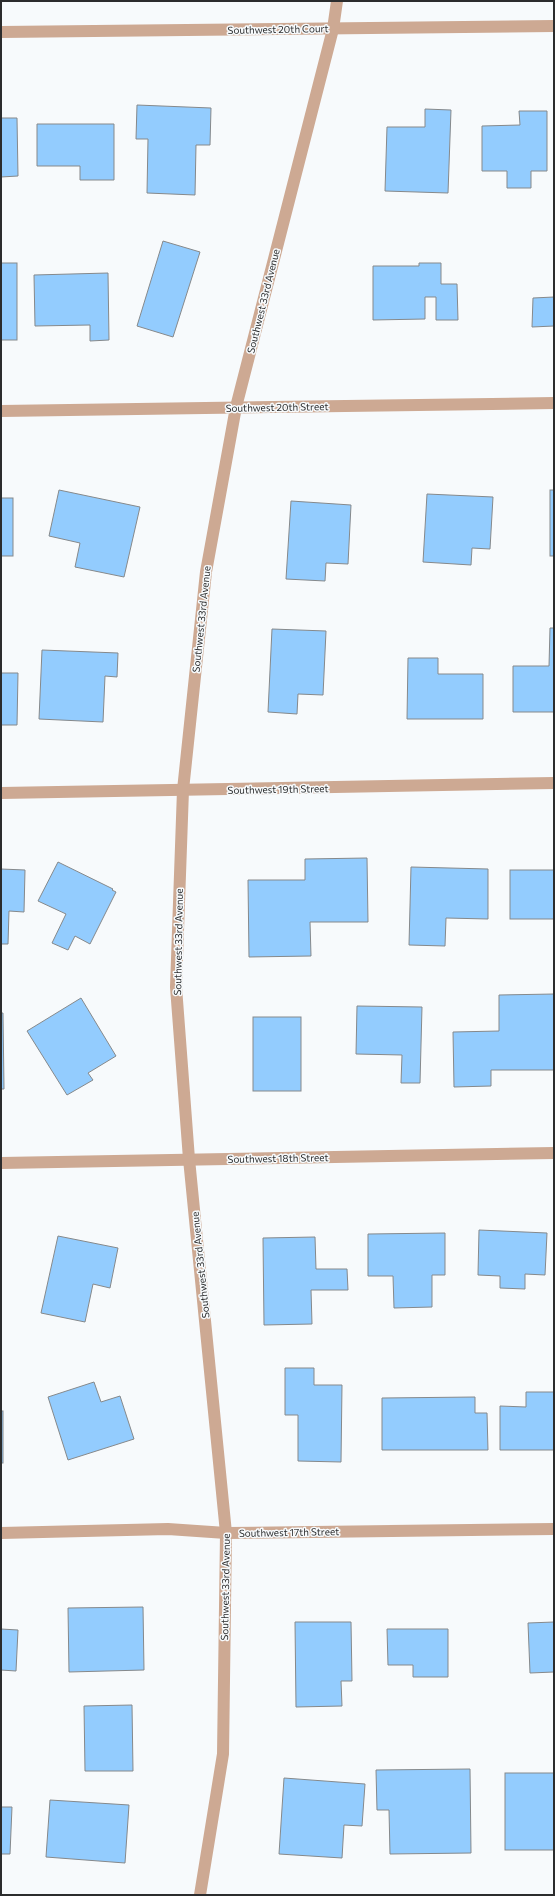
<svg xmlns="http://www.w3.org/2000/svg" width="555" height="1896" viewBox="0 0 555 1896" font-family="Commissioner,sans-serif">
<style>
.building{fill:#93ccfe;stroke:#86898b}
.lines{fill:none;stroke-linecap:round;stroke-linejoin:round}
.minor{stroke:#cda993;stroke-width:12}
.labels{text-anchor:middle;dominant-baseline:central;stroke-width:3;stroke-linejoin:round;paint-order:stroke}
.street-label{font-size:10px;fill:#2b2c2d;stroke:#f7fafc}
</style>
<rect width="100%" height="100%" fill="#f7fafc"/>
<g class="building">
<polygon points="137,105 211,108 210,145 196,145 195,195 147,193 148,139 136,139"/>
<polygon points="425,109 451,110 448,193 385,191 387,127 425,127"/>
<polygon points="519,111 547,111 547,171 531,171 531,188 507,188 507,171 482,171 482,126 520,125"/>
<polygon points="1,118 17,118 18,176 1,177"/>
<polygon points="37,124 114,124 114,180 80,180 80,166 37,166"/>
<polygon points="163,241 200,252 173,337 137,326"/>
<rect x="1" y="263" width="16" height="77"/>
<polygon points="419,263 441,263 441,284 457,284 458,320 436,320 436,297 425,297 425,319 373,320 373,266 419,266"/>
<polygon points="108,273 109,340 90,341 90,325 35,326 34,275"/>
<polygon points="554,297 554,326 532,327 533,298"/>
<polygon points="59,490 140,507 124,577 75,567 80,543 49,536"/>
<rect x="550" y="490" width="4" height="66"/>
<polygon points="427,494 493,497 490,549 472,548 471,565 423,562"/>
<rect x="1" y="498" width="12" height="58"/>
<polygon points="291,501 351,505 348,564 326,563 325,581 286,579"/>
<polygon points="550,628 554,628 554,712 513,712 513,666 549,666"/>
<polygon points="272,629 326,631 323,695 298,694 297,714 268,712"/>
<polygon points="42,650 118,653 117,677 105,676 103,722 39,719"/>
<polygon points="408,658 438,658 438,674 483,674 483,719 407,719"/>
<polygon points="1,673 18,673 17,725 1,725"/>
<polygon points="367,858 368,922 310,922 311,956 249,957 248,880 305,880 305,859"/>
<polygon points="58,862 113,889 112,890 116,892 90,944 75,936 68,950 52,943 66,914 38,901"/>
<polygon points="411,867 488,869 488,919 446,918 445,946 409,945"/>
<polygon points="1,869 25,870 24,912 9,911 8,944 1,944"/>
<rect x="510" y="870" width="44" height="49"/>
<polygon points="554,994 554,1070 491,1070 491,1086 454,1087 453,1032 499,1031 499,995"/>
<polygon points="81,998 116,1056 88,1073 93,1080 67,1095 27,1031"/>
<polygon points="357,1006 422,1007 420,1083 401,1083 402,1055 356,1054"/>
<polygon points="1,1013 3,1013 4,1089 1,1089"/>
<rect x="253" y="1017" width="48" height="74"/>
<polygon points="479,1230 547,1233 545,1275 525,1274 525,1289 500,1288 500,1276 478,1275"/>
<polygon points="445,1233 445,1275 432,1275 432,1307 394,1308 393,1276 368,1276 368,1234"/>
<polygon points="58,1236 118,1248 110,1288 93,1284 85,1322 41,1313"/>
<polygon points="315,1237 316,1269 347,1269 348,1290 311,1290 312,1324 264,1325 263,1238"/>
<polygon points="285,1368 314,1368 314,1385 342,1385 341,1462 298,1461 298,1415 285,1415"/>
<polygon points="94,1382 101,1402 120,1396 134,1439 68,1460 48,1397"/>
<polygon points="526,1392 554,1392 554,1450 500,1450 500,1406 526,1407"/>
<polygon points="475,1397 475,1413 487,1413 488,1450 382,1450 382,1398"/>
<rect x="1" y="1411" width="2" height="52"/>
<polygon points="143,1607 144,1670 69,1672 68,1608"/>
<polygon points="295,1622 351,1622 352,1681 341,1681 342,1706 296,1707"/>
<polygon points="554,1622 554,1672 530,1673 528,1623"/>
<polygon points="1,1629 18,1630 16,1671 1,1670"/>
<polygon points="387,1629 448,1629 448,1677 413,1677 413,1665 388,1665"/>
<polygon points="132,1705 133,1771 85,1771 84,1706"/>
<polygon points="470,1769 471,1853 390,1854 389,1810 377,1810 376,1770"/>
<rect x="505" y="1773" width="49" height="77"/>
<polygon points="284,1778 365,1784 362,1826 344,1825 342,1858 279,1854"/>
<polygon points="50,1800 129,1805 125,1863 46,1857"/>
<polygon points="1,1807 12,1807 10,1854 1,1854"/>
</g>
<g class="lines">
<g class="minor">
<polyline points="1,32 554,26"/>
<polyline points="1,411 554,403"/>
<polyline points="1,793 554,783"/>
<polyline points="1,1163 554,1153"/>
<polyline points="1,1533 168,1529 226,1533 554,1529"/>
<polyline points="200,1895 223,1754 226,1533 189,1159 176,987 183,790 206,572 236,407 333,29 337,1"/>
</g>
</g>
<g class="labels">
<g class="street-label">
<text transform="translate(278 29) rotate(-1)">Southwest 20th Court</text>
<text transform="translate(263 301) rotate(-76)">Southwest 33rd Avenue</text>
<text transform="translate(277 407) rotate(-1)">Southwest 20th Street</text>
<text transform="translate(201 619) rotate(-84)">Southwest 33rd Avenue</text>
<text transform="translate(278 789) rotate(-1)">Southwest 19th Street</text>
<text transform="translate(178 942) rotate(-89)">Southwest 33rd Avenue</text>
<text transform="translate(278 1158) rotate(-1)">Southwest 18th Street</text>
<text transform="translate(200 1265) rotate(-96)">Southwest 33rd Avenue</text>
<text transform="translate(289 1532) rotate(-1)">Southwest 17th Street</text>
<text transform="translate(225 1587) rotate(-89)">Southwest 33rd Avenue</text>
</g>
</g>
<rect width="555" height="1896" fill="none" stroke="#2b2c2d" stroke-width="4"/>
</svg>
